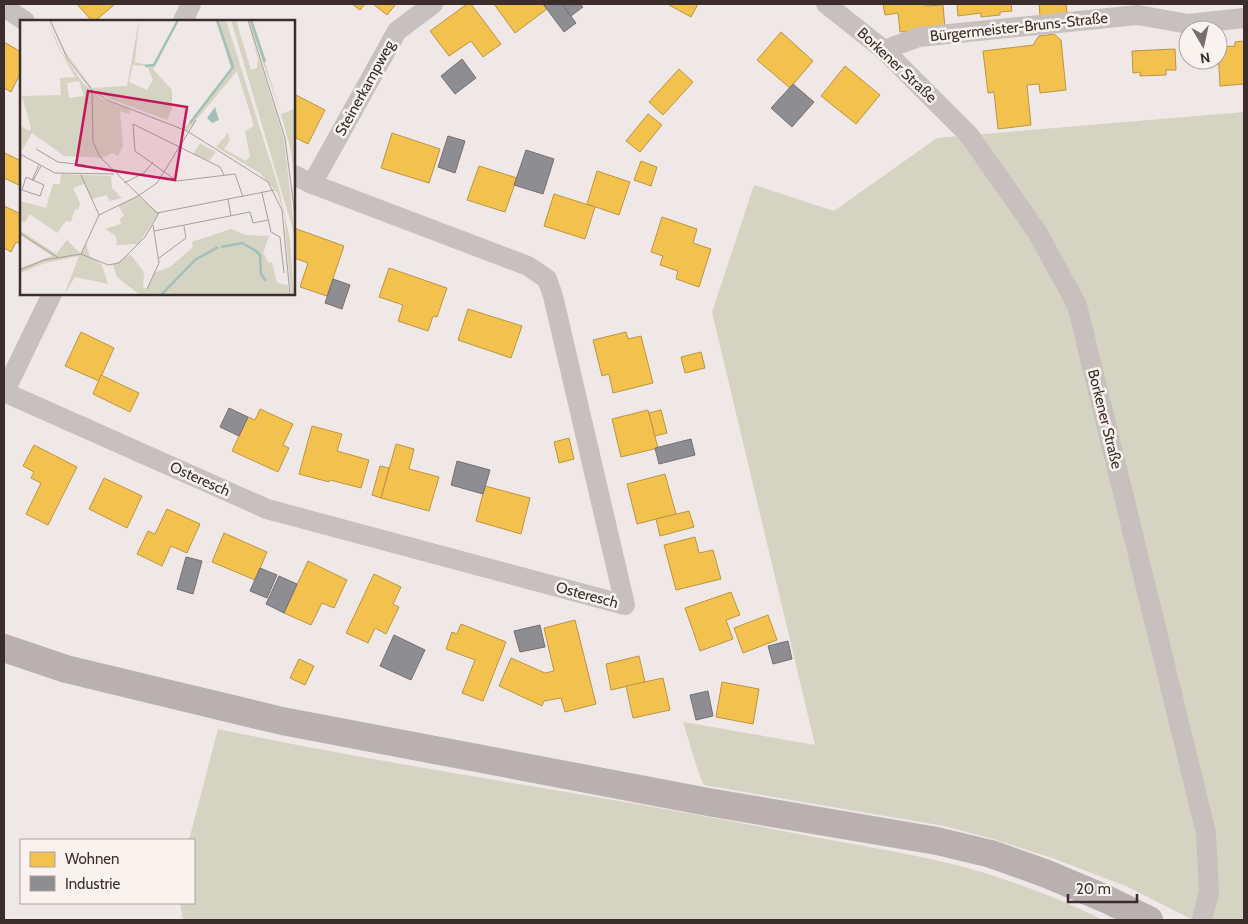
<svg xmlns="http://www.w3.org/2000/svg" width="1248" height="924" viewBox="0 0 1248 924" font-family="Cabin,sans-serif">
<style>
.green{fill:#d5d3c1}
.homes{fill:#f2c14e;stroke:#bb9544}
.industry{fill:#8d8d92;stroke:#747073}
.lines{fill:none;stroke-linecap:round;stroke-linejoin:round}
.street{stroke:#c8c0be;stroke-width:20}
.secondary{stroke:#b9b0af;stroke-width:28}
.labels{text-anchor:middle;dominant-baseline:central;stroke-width:5;stroke-linejoin:round;paint-order:stroke}
.street-label{font-size:15px;fill:#3a2d2c;stroke:#faf2ee}
.inset-river{fill:none;stroke:#a2c0b9;stroke-width:2.5}
.inset-road{fill:none;stroke:#a79d9c;stroke-width:1}
.view{fill:#c2185b;fill-opacity:0.15;stroke:#c2185b;stroke-width:2.5}
.inset-edge{fill:none;stroke:#3a2d2c;stroke-width:2.5}
</style>
<rect width="100%" height="100%" fill="#efe8e6"/>
<g class="green">
<polygon points="1244,112 1244,920 1193,920 1128,887 1055,859 993,839 944,826 704,785 699,774 683,722 815,745 712,312 754,185 834,211 937,138"/>
<path d="M218,729C408,769 602,795 793,833C855,845 924,855 985,873C1026,886 1065,901 1103,920H183L180,903H194V840H189Z"/>
</g>
<g class="homes">
<polygon points="77,4 115,4 95,21 92,21"/>
<polygon points="352,4 365,4 360,10"/>
<polygon points="373,4 396,4 387,15"/>
<polygon points="467,4 471,4 501,44 483,57 471,41 449,56 430,31"/>
<polygon points="494,4 543,4 547,9 515,33"/>
<polygon points="670,4 698,4 691,17 669,5"/>
<polygon points="883,4 925,4 925,6 943,5 945,28 900,32 898,13 885,15"/>
<polygon points="957,4 1011,4 1012,11 1000,12 1000,15 981,17 981,13 958,16"/>
<polygon points="1039,4 1066,4 1067,13 1040,16"/>
<polygon points="781,32 813,61 790,88 757,60"/>
<polygon points="1054,34 1061,40 1066,90 1040,93 1039,84 1027,85 1031,125 998,129 994,92 988,93 983,51 1034,45 1034,43 1039,36"/>
<polygon points="1244,41 1244,84 1220,86 1218,47 1235,46 1235,42"/>
<polygon points="4,42 21,52 21,72 11,92 4,88"/>
<polygon points="1175,49 1176,70 1166,70 1166,75 1140,76 1140,72 1133,73 1132,51"/>
<polygon points="845,66 880,95 856,124 821,96"/>
<polygon points="679,69 693,82 663,115 649,102"/>
<polygon points="294,94 325,110 308,144 294,137"/>
<polygon points="648,114 662,125 640,152 626,141"/>
<polygon points="392,133 440,149 429,183 381,168"/>
<polygon points="5,153 21,161 21,186 4,178 4,156"/>
<polygon points="641,161 657,167 651,186 634,180"/>
<polygon points="479,166 517,178 505,212 467,200"/>
<polygon points="597,171 630,182 619,215 587,204"/>
<polygon points="554,194 595,207 585,239 544,226"/>
<polygon points="4,206 21,214 21,241 20,244 16,242 11,252 4,248"/>
<polygon points="662,217 697,229 693,243 711,249 699,287 676,279 678,271 660,265 663,256 651,252"/>
<polygon points="294,228 344,246 327,296 300,287 308,263 294,258"/>
<polygon points="389,268 447,288 437,317 433,316 428,331 398,321 403,305 379,297"/>
<polygon points="468,309 522,326 511,358 458,340"/>
<polygon points="81,332 114,348 99,381 65,366"/>
<polygon points="626,332 628,339 641,336 653,383 613,393 609,374 602,376 593,340"/>
<polygon points="701,352 705,368 685,373 681,357"/>
<polygon points="101,375 139,393 130,412 93,394"/>
<polygon points="260,409 293,424 283,445 289,448 278,472 232,451 248,417 255,420"/>
<polygon points="648,410 658,448 621,457 612,419"/>
<polygon points="661,410 667,433 655,436 649,413"/>
<polygon points="312,426 342,434 337,451 369,460 361,488 330,480 329,482 299,474"/>
<polygon points="569,438 574,459 559,463 554,442"/>
<polygon points="396,444 414,449 409,469 439,477 429,511 381,498"/>
<polygon points="34,445 77,467 48,525 26,514 41,483 31,478 34,472 23,466"/>
<polygon points="380,466 389,468 381,498 372,495"/>
<polygon points="665,474 676,514 637,524 627,484"/>
<polygon points="104,478 142,496 127,528 89,509"/>
<polygon points="485,486 530,498 521,534 476,521"/>
<polygon points="167,509 200,524 187,553 171,546 162,566 137,554 148,531 155,534"/>
<polygon points="689,511 694,527 660,536 656,519"/>
<polygon points="224,533 267,552 255,580 212,562"/>
<polygon points="695,537 699,553 713,550 721,579 676,590 664,545"/>
<polygon points="308,561 347,580 334,608 322,603 311,625 284,613"/>
<polygon points="374,574 401,587 393,604 399,607 386,634 375,628 368,643 346,633"/>
<polygon points="731,592 740,615 726,620 733,639 700,651 685,608"/>
<polygon points="768,615 777,640 743,653 734,628"/>
<polygon points="575,620 596,704 565,712 561,698 544,701 542,706 499,686 511,658 545,673 554,671 544,628"/>
<polygon points="461,624 506,642 483,701 462,693 475,660 446,649 452,632 457,634"/>
<polygon points="639,656 645,682 611,690 606,664"/>
<polygon points="299,659 314,666 305,685 290,678"/>
<polygon points="663,678 670,710 633,718 626,686"/>
<polygon points="722,682 759,689 753,724 716,717"/>
</g>
<g class="industry">
<polygon points="543,4 562,4 576,23 564,32"/>
<polygon points="562,4 580,4 583,7 571,16"/>
<polygon points="462,59 476,78 455,94 441,76"/>
<polygon points="793,84 814,102 792,127 771,108"/>
<polygon points="448,136 465,141 455,173 438,167"/>
<polygon points="526,150 554,159 543,194 514,185"/>
<polygon points="333,279 350,285 342,309 325,303"/>
<polygon points="229,408 248,417 239,436 220,427"/>
<polygon points="691,439 695,455 659,464 655,448"/>
<polygon points="457,461 490,470 483,494 451,485"/>
<polygon points="186,557 202,561 193,594 177,589"/>
<polygon points="260,568 277,575 267,598 250,591"/>
<polygon points="279,576 297,584 284,613 266,604"/>
<polygon points="540,625 545,647 520,652 514,631"/>
<polygon points="394,635 425,650 411,680 380,666"/>
<polygon points="788,641 792,659 773,664 768,646"/>
<polygon points="708,691 713,716 696,720 690,695"/>
</g>
<g class="lines">
<g class="street">
<polyline points="826,4 884,50 969,135 1037,232 1077,305 1206,833 1209,892 1202,920"/>
<polyline points="4,7 25,21"/>
<polyline points="183,21 191,4"/>
<polyline points="884,50 919,37 1138,15 1188,24 1244,18"/>
<polyline points="312,184 397,31 433,4"/>
<polyline points="4,392 267,509 625,605 553,296 547,279 528,266 312,184 294,175"/>
<polyline points="4,393 52,294"/>
</g>
<polyline class="secondary" points="4,648 66,669 282,721 708,802 937,841 991,854 1047,874 1106,899 1149,920"/>
</g>
<g class="labels">
<g class="street-label">
<text transform="translate(1019 27) rotate(-6)">Bürgermeister-Bruns-Straße</text>
<text transform="translate(897 65) rotate(43)">Borkener Straße</text>
<text transform="translate(365 88) rotate(-61)">Steinerkampweg</text>
<text transform="translate(1105 419) rotate(76)">Borkener Straße</text>
<text transform="translate(200 479) rotate(24)">Osteresch</text>
<text transform="translate(587 595) rotate(15)">Osteresch</text>
</g>
</g>
<g transform="translate(20 20)">
<rect width="275" height="275" fill="#efe8e6"/>
<path d="M28,0L41,31L63,63L82,79L109,89L110,94L100,91L103,126L98,136L92,133L83,138L44,136L12,113L0,134L2,136L0,145V106L10,111L11,108L2,76L41,75L40,58L55,57L37,25ZM59,61L64,76L49,78L47,63ZM31,0L45,31L72,68L107,66L119,0L115,42L132,46L159,0L133,49L152,70V88L147,100L90,79L71,68L44,32ZM113,45L127,46L133,60L127,70L109,62ZM196,0H206L259,169L270,220L274,275H271L264,195L258,174L240,153L196,127L208,113L210,120L204,129L226,141L230,136L225,111L234,106L217,51L167,111L164,109L211,48ZM211,0H216L231,50L237,48L238,39L227,0L264,118L275,217ZM228,0H232L261,94L275,89V166L271,131L261,94ZM180,123L196,132L189,141L173,134ZM41,154L91,156L92,168L102,178L90,181L86,175L72,179L64,164L53,168L60,183L58,190L55,189L51,202L46,201L37,213L10,194L4,203L0,200V181L26,188L33,164H40ZM118,176L139,193L118,224L97,225L96,216L85,209L101,204L100,199L104,196L98,185ZM211,209L225,215L249,216L243,233L249,243L252,242L257,263L268,265L269,275H120L97,257L93,245L110,234L124,252L123,267L127,269L134,253L150,247L173,227L172,222ZM0,210L36,234L47,220L61,234L66,224L70,237L82,245L88,264L55,257L44,275L59,236L25,243L0,253V248L32,236L0,215Z" fill="#d5d3c1" fill-rule="evenodd"/>
<path d="M195,87L199,100L192,103L187,98Z" fill="#a2c0b9"/>
<path class="inset-river" d="M231,0L245,42M125,46L134,45L158,0M170,103L213,47L197,0M201,227L222,223L236,231L240,235L241,254L246,261M141,275L175,240L198,227"/>
<path class="inset-road" d="M30,0L47,38L72,70L87,80L167,111L248,162L262,190L270,275M228,0L265,118L275,196M72,70L73,122L80,137L137,193L254,170M16,129L38,142L65,145M0,134L35,153L94,154M61,155L79,195M204,155L200,147L113,104L115,131L157,161L215,154L223,177M6,157L24,165L20,176L2,170ZM12,160L19,145M13,161L21,146M104,163L124,153L133,142M242,173L251,212L260,217L264,253M208,179L211,196M134,211L230,192L233,203L248,200M0,213L37,237M61,234L79,195L118,176L137,163L176,100M139,238L166,218L164,206M0,250L24,240L61,234L88,245L99,243L125,217L139,193M127,269L139,243L133,205"/>
<path class="view" d="M68,71L167,87L155,160L56,145Z"/>
<rect width="275" height="275" class="inset-edge"/>
</g>
<rect width="1248" height="924" fill="none" stroke="#3a2d2c" stroke-width="10"/>
<rect x="20" y="839" width="175" height="65" fill="#faf2ee" stroke="#ada3a0"/>
<rect x="30" y="852" width="25" height="15" fill="#f2c14e" stroke="#ada3a0"/>
<text x="65" y="864" font-size="15" fill="#3a2d2c">Wohnen</text>
<rect x="30" y="876" width="25" height="15" fill="#8d8d92" stroke="#ada3a0"/>
<text x="65" y="889" font-size="15" fill="#3a2d2c">Industrie</text>
<g transform="translate(1203 45) rotate(171)"><circle r="24" fill="#faf2ee" stroke="#ada3a0"/>
<path d="M0-4L9 19L0 12L-9 19Z" fill="#796e6d"/>
<text y="-8" font-size="14" font-weight="bold" text-anchor="middle" fill="#3a2d2c">N</text>
</g>
<path d="M1068 894v8h69v-8" fill="none" stroke="#3a2d2c" stroke-width="2.5"/>
<text x="1076" y="894" font-size="15" fill="#3a2d2c" stroke="#faf2ee" stroke-width="4" paint-order="stroke">20 m</text>
</svg>
